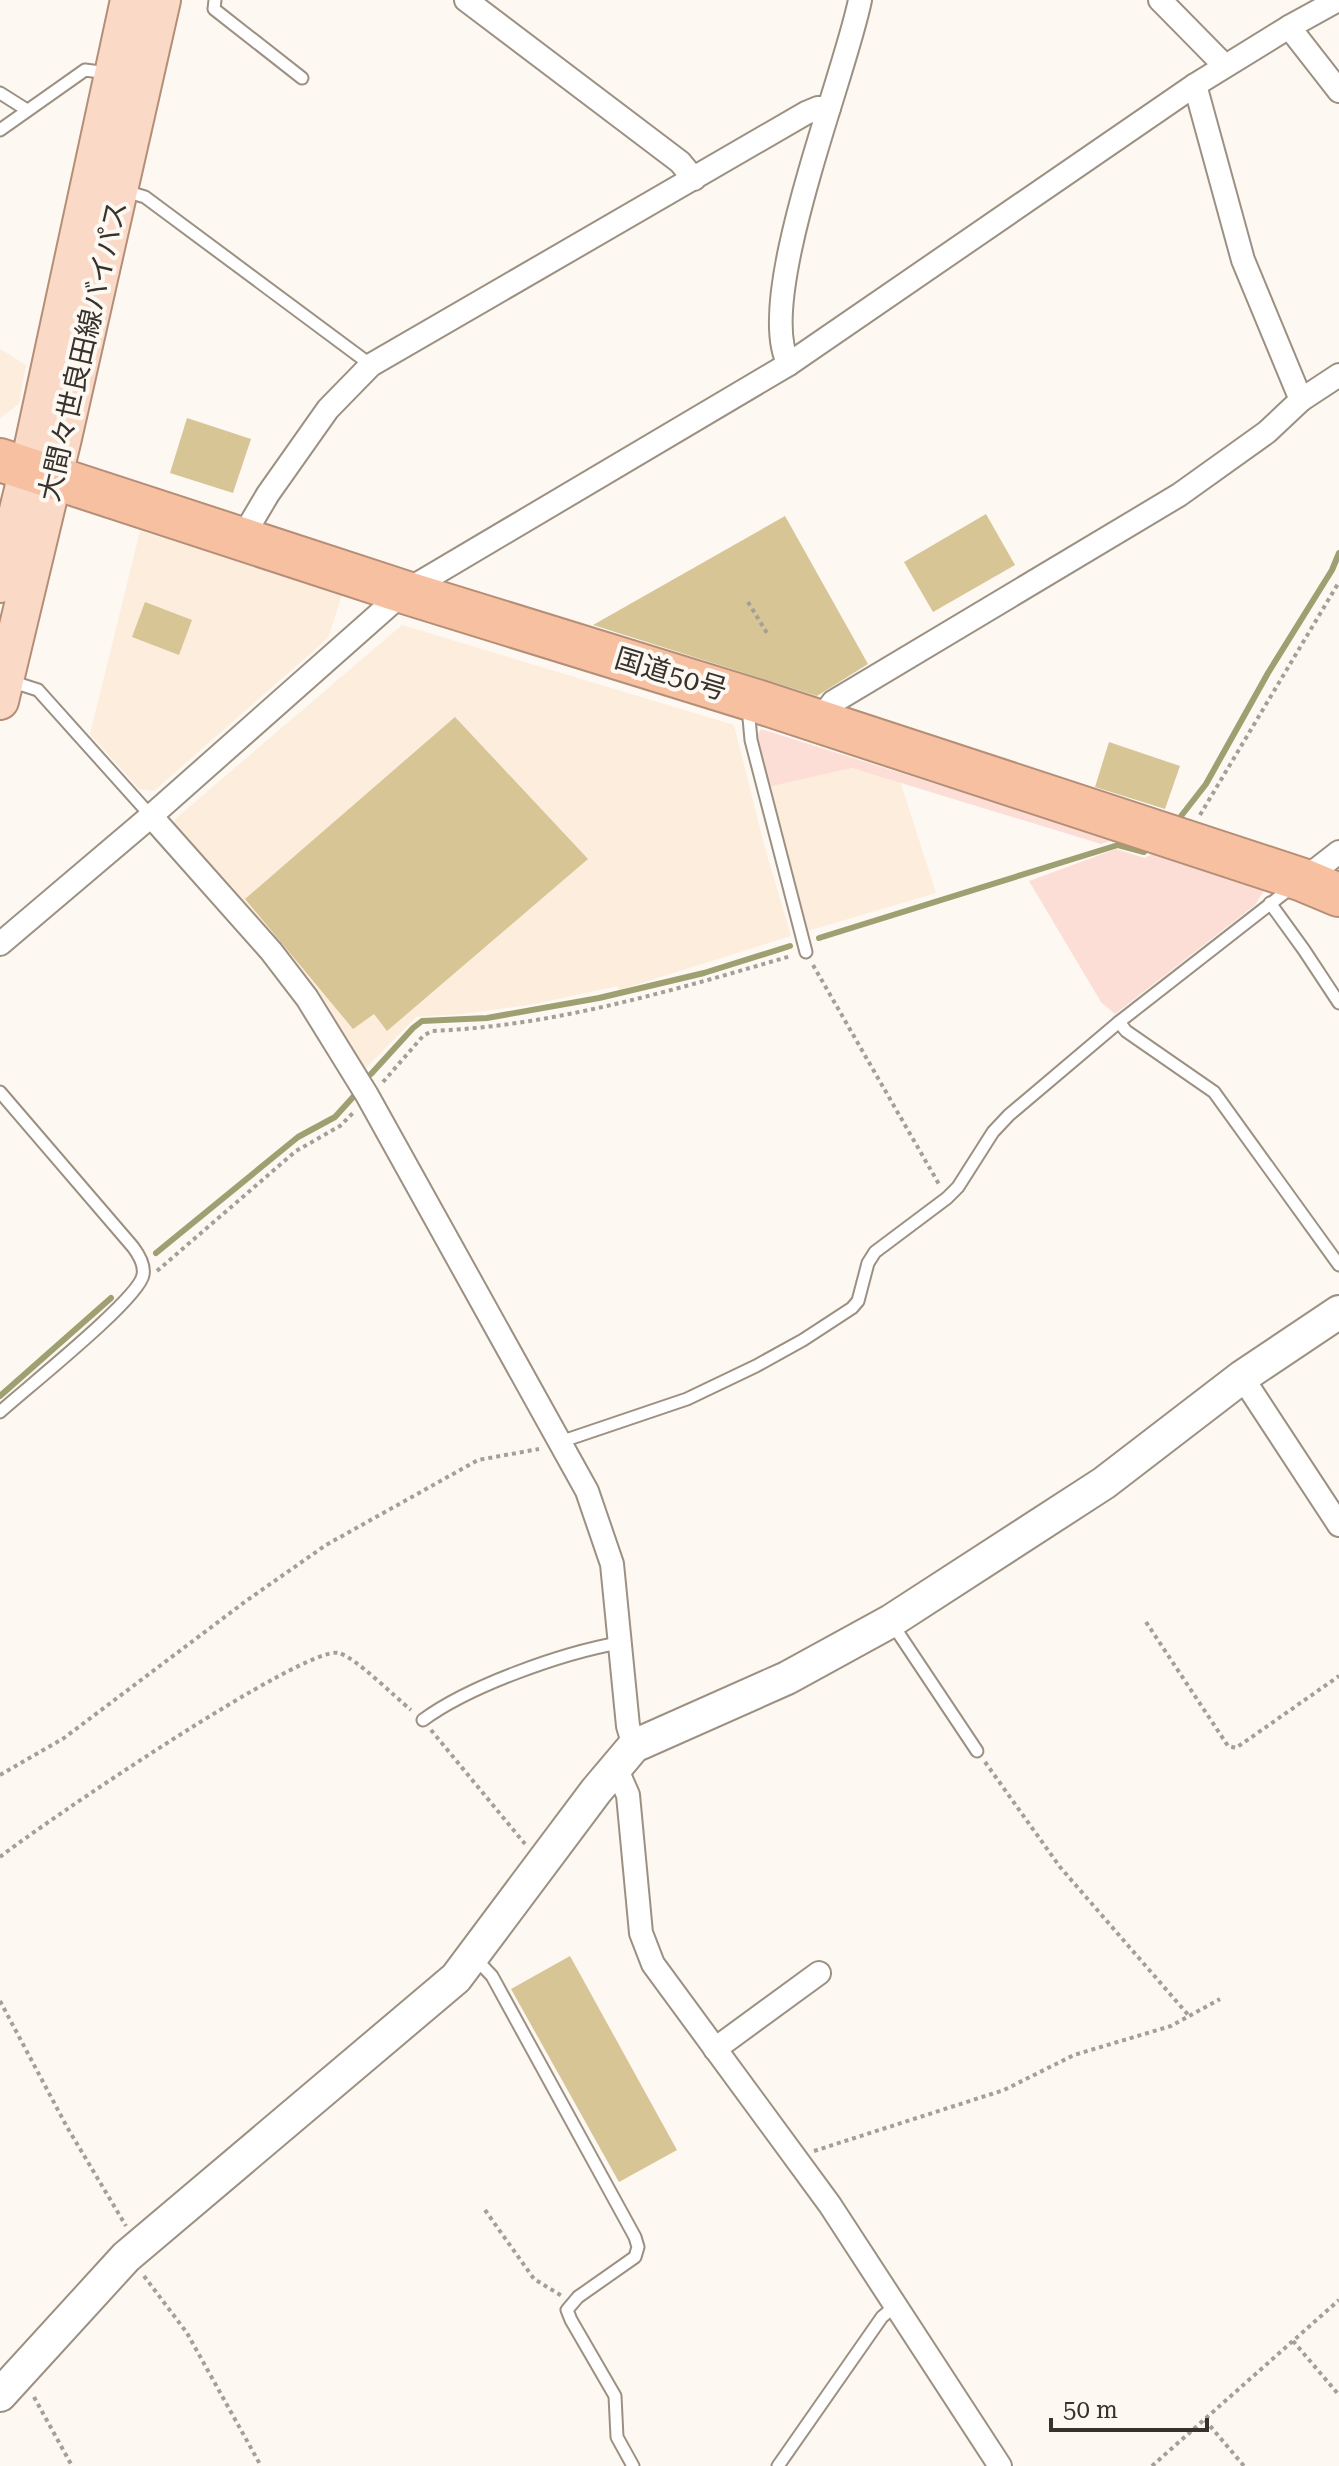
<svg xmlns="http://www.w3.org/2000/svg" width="1339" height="2466" viewBox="0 0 1339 2466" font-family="'Roboto Serif','Noto Sans JP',serif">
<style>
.built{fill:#fdeddd}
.green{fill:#fcded7}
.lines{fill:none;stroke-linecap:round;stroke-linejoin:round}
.stream{stroke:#9fa071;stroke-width:6}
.building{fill:#d7c596}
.lane-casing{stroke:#9c9082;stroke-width:15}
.street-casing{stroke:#9c9082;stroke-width:26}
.secondary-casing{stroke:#9c9082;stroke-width:36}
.primary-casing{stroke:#b48e77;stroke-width:40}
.highway-casing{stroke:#b48e77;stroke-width:46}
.path{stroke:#a49f99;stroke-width:4;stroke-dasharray:4 4;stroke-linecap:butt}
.lane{stroke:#fff;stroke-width:11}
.street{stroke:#fff;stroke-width:22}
.secondary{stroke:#fff;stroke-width:32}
.primary{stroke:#fad9c6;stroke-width:36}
.highway{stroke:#f7c0a0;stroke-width:42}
.labels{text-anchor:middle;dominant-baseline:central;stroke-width:8;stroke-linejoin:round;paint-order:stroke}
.street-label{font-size:28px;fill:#37322c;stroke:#fdf8f2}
</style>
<rect width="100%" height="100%" fill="#fdf8f2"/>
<g class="built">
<polygon points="0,349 26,365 19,404 0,418"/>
<polygon points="140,531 343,592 328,638 154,791 139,789 90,734"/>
<polygon points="402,625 734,725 765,848 791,936 619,990 617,986 535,1004 463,1014 416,1017 364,1070 174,829 175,819"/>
<polygon points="852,768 900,781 936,893 804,932 768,787"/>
</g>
<g class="green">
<polygon points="761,729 1114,840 1101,844 852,768 768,787 757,736"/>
<polygon points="1116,849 1145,858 1155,852 1265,889 1255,905 1115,1014 1101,1002 1029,881"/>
</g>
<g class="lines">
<g class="stream">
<polyline points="1178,820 1206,784 1268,673 1332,570 1339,553"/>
<polyline points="819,938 1118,845 1144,852"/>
<polyline points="371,1074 413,1028 422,1021 487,1018 599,998 704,973 790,946"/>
<polyline points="156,1253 298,1137 335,1117 354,1096"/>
<polyline points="0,1396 111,1298"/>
</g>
</g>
<g class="building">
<polygon points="187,418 251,439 233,493 170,473"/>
<polygon points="986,514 1015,565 933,612 904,562"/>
<polygon points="785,516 868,664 817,696 593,625"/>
<polygon points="145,602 192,620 179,655 132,637"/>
<polygon points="455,717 588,859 387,1031 374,1014 353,1029 245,899"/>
<polygon points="1109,742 1180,766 1165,809 1095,787"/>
<polygon points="570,1956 677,2150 619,2182 511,1989"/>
</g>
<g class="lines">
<g class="lane-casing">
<g id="lane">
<polyline points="215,0 214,9 302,78"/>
<polyline points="0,93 27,110"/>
<polyline points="0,130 85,70 108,73"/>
<polyline points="125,191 145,197 371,365"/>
<polyline points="10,681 38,690 151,816"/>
<polyline points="754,710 749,718 751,740 806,952"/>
<polyline points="1270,903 1304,950 1339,1003"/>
<polyline points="1119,1022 1126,1031 1214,1092 1339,1265"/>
<path d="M0,1092L133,1247C139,1255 145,1265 143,1275C139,1299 24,1390 0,1412"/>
<polyline points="560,1442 687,1399 756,1366 803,1340 852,1308 858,1301 868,1263 875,1252 947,1198 958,1187 993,1132 1009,1115 1119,1022 1292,887"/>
<polyline points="891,1622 977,1751"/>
<path d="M423,1720C469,1686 562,1653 619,1643"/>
<polyline points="474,1957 492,1976 635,2237 638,2247 635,2257 578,2297 567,2310 571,2320 615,2396 617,2437 633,2466"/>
<polyline points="778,2466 882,2317 896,2305"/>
</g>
</g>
<g class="street-casing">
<g id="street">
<polyline points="466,0 680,162 694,179"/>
<polyline points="1160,0 1224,65"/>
<polyline points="1289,27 1339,91"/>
<polyline points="1195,85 1243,260 1301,400"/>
<path d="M789,364C753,302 845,77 860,0"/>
<polyline points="246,539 252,521 268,494 328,409 371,365 806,113 818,108 829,108"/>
<polyline points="822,722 827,710 833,702 1179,495 1267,432 1301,400 1339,375"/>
<polyline points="151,816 271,951 307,998 367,1095 587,1491 612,1564 628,1726 634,1746"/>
<polyline points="1303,880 1339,852"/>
<polyline points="0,944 151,816 404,592 789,364 1195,85 1289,27 1338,0"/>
<polyline points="1242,1377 1339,1525"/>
<polyline points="613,1769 621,1779 628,1795 641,1933 653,1964 830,2205 1000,2466"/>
<polyline points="715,2049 819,1973"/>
</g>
</g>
<g class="secondary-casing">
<polyline id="secondary" points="0,2395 126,2257 456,1978 596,1791 634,1746 787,1678 891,1621 1104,1483 1242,1377 1339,1312"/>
</g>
<g class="primary-casing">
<g id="primary">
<polyline points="0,584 28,469 129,0"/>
<polyline points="0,701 63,438 162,0"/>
</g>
</g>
<g class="highway-casing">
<polyline id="highway" points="0,460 404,592 760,702 1303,880 1339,895"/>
</g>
<g class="path">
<polyline points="748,602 767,633"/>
<polyline points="1200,815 1339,582"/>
<polyline points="813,965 940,1186"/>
<path d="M383,1082L423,1036L432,1031C555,1026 674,990 791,956"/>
<polyline points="157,1271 296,1151 340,1126 355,1111"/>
<polyline points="1146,1622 1228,1746 1236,1748 1339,1676"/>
<polyline points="431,1730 525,1844"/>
<polyline points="985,1762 1060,1867 1190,2017"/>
<polyline points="0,1775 64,1738 246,1601 326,1545 478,1460 539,1449"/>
<path d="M0,1857C39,1826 306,1644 339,1653C356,1658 395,1697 411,1710"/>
<polyline points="0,2001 67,2127 126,2226"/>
<polyline points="814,2151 1004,2090 1074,2055 1171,2026 1220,1999"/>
<polyline points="485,2210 534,2279 562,2296"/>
<polyline points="144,2276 187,2333 261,2466"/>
<polyline points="1293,2341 1339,2395"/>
<polyline points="34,2397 72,2466"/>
<polyline points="1205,2420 1244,2466"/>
<polyline points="1152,2466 1339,2300"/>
</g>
<use href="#lane" class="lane"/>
<use href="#street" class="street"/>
<use href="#secondary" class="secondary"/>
<use href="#primary" class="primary"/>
<use href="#highway" class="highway"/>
</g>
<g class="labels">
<g class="street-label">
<text transform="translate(83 351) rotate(-77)">大間々世良田線バイパス</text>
<text transform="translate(671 674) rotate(17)">国道50号</text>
</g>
</g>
<path d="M1051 2418v12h156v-12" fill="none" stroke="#37322c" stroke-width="4"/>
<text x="1063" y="2418" font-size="24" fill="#37322c" stroke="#fdf8f2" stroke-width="6" paint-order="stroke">50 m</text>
</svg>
